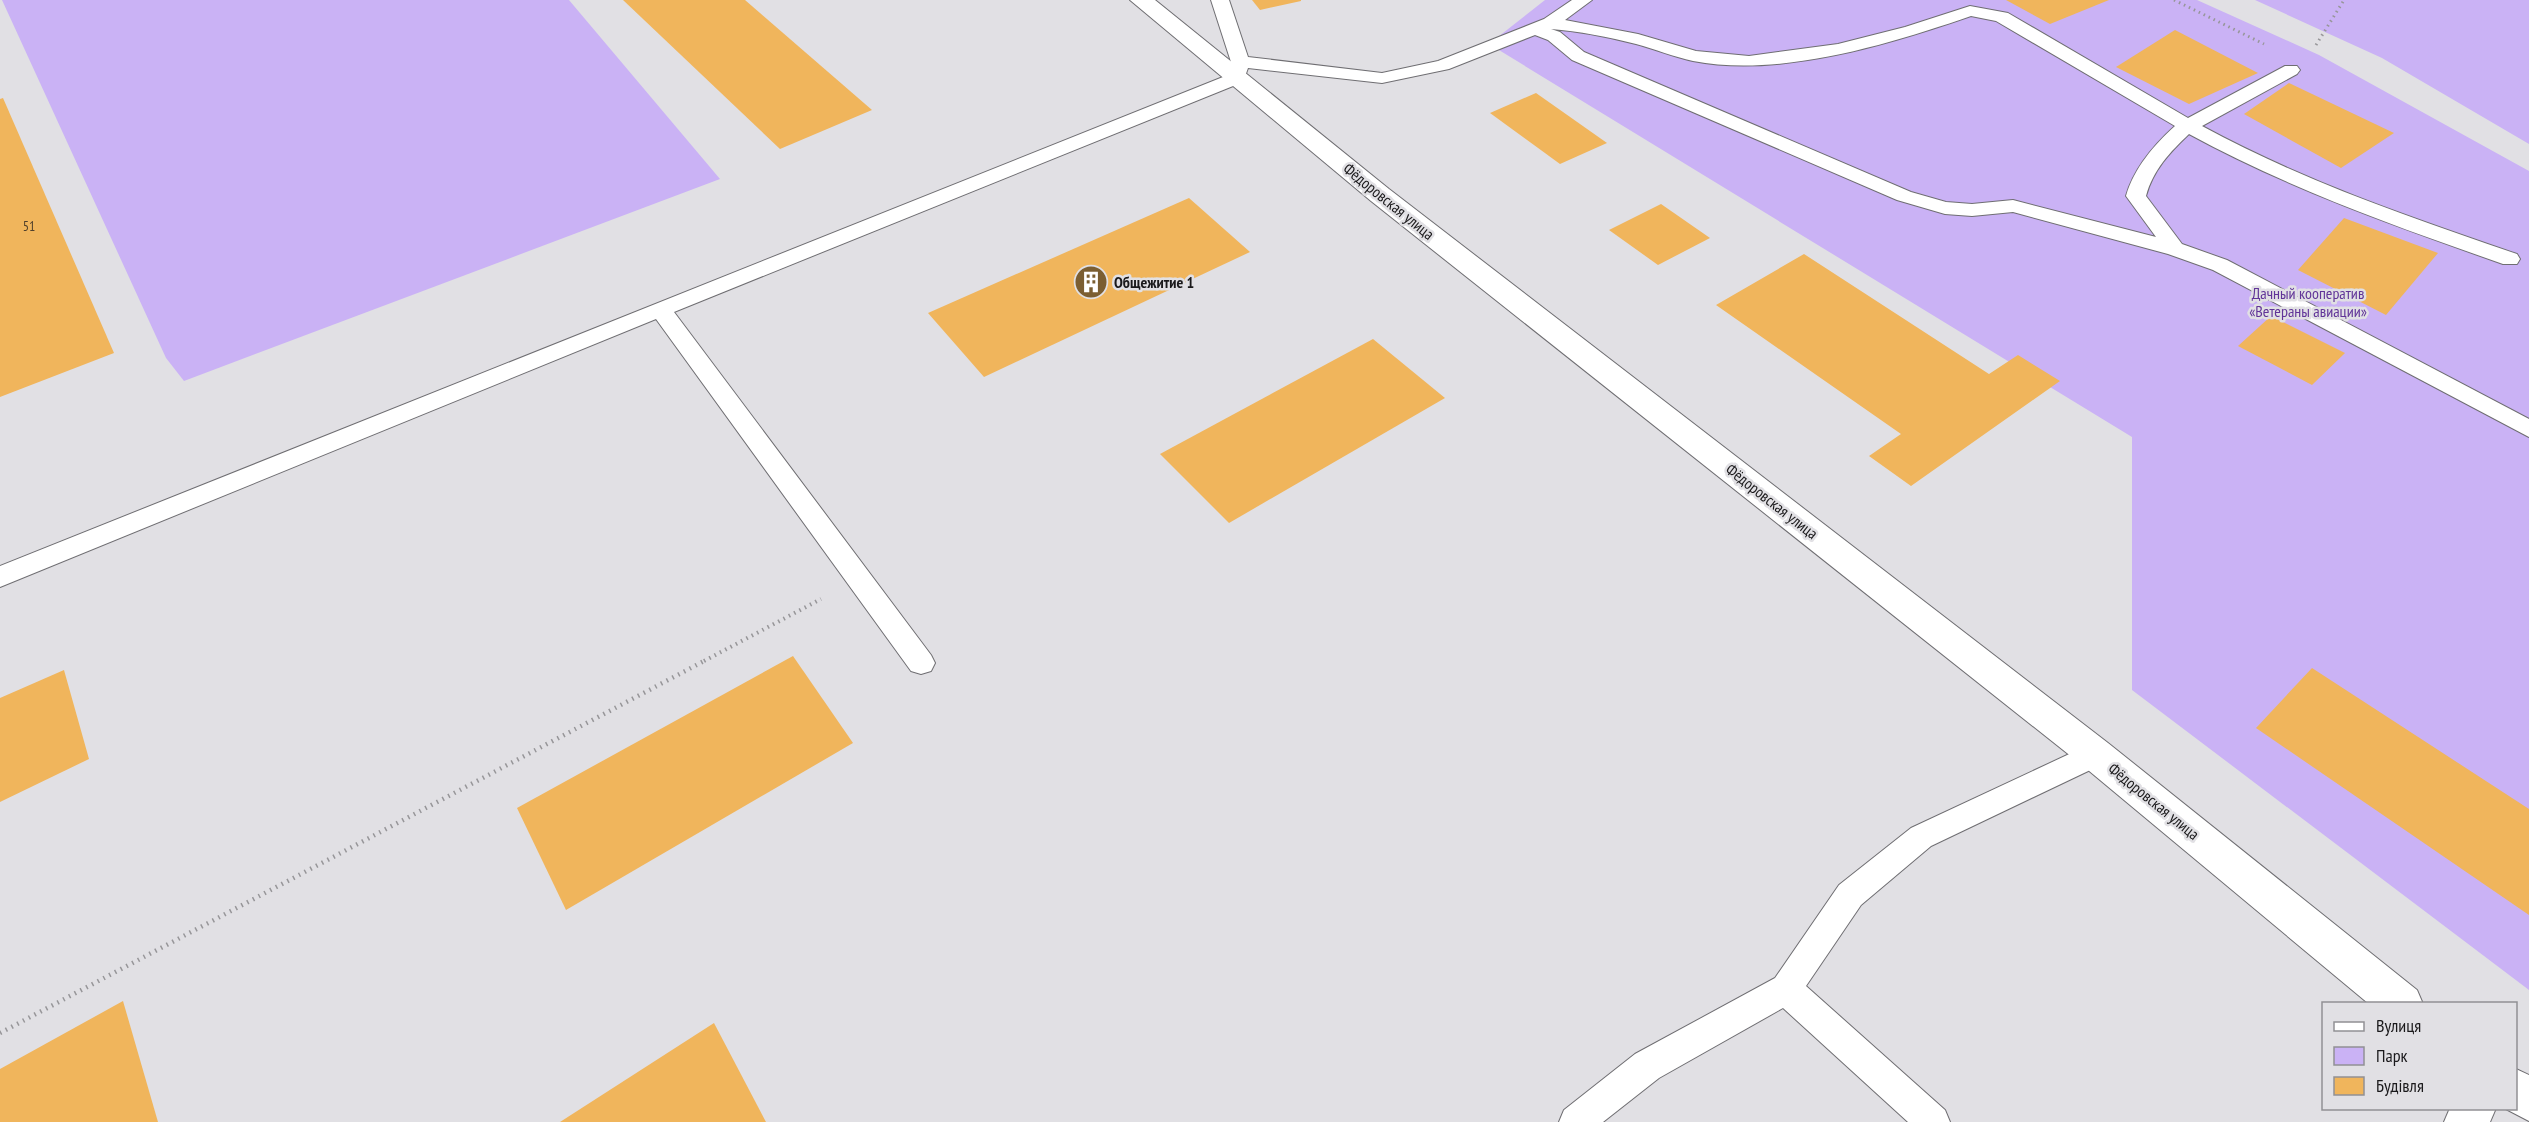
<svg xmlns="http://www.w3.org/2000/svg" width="2529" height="1122" viewBox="0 0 2529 1122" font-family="'PT Sans Narrow',sans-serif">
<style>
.green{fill:#cab2f5}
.building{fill:#f0b55c}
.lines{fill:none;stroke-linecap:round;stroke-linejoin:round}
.lane-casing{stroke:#6f6e72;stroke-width:2}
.street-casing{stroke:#6f6e72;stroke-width:2}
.path-far2{stroke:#979699;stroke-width:3;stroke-dasharray:1.5 4;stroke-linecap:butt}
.path-far1{stroke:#979699;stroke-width:4;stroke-dasharray:1.5 4.5;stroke-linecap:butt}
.path{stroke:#979699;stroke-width:4.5;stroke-dasharray:1.5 5;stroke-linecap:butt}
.lane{fill:#fff;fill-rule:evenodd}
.street{fill:#fff;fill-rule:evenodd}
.labels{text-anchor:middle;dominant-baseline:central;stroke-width:5;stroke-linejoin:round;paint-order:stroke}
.number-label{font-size:14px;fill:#50402b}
.street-label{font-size:16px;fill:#1a191b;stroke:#e1e0e4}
.poi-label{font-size:16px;font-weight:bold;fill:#1a191b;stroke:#e1e0e4;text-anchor:start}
.park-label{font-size:16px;fill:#613498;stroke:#e1e0e4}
</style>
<rect width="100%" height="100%" fill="#e1e0e4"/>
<g class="green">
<polygon points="2,0 569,0 720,179 184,381 166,358"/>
<polygon points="1545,0 2197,0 2319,55 2529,171 2529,990 2132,690 2132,437 1489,44"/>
<polygon points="2255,0 2529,0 2529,144 2382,58"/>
</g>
<g class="building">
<polygon points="623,0 745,0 872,110 780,149"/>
<polygon points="1252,0 1301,0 1301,1 1260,10"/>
<polygon points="2006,0 2109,0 2050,24"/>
<polygon points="2175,30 2258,73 2189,104 2116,67"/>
<polygon points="2289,83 2394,133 2341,168 2244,114"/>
<polygon points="1536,93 1607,143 1560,164 1490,113"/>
<polygon points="3,98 114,353 0,397 0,99"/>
<polygon points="1189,198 1250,252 984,377 928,313"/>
<polygon points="1661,204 1710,238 1658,265 1609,230"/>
<polygon points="2344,218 2438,253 2386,315 2298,270"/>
<polygon points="1804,254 1989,374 2018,355 2060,381 1911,486 1869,456 1901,434 1716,305"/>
<polygon points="2271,316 2345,353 2312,385 2238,346"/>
<polygon points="1373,339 1445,398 1229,523 1160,454"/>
<polygon points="793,656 853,743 566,910 517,808"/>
<polygon points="2312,668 2529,809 2529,915 2256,728"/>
<polygon points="64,670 89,759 0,802 0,698"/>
<polygon points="123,1001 158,1122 0,1122 0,1069"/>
<polygon points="714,1023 766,1122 560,1122"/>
</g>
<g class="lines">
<g class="lane-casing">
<g id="lane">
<path d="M1211,0H1229L1248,57L1382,73L1438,61L1544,19L1572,0H1592L1565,20L1638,34L1696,51L1749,56L1838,44L1905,27L1970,6L2008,13L2188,118L2285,66H2297L2300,70L2297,74L2202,126C2303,181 2409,217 2517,254L2520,259L2517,264H2503C2395,226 2290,189 2189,134C2170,152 2153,170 2146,196L2182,244L2227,260L2529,419V437L2213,270L2168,254L2013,212L1972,216L1945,214L1897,200L1572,60L1548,40L1535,35L1449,69L1382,83L1248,68L1243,82L674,312L931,655L935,663L931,671L921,674L911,671L656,319L0,587V566L1228,75L1231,62ZM1971,16L1996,21L2175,126C2154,145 2134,168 2126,196L2156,237L2013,200L1972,204L1946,202L1911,192L1584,52L1560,32L1551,29C1578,31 1609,37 1636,44C1655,49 1674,57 1693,61C1780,78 1890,44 1971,16Z"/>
<polygon points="2095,742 2105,745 2109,754 2105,763 1931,846 1861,905 1806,986 1945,1110 1950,1122 1908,1122 1783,1008 1659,1078 1603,1122 1559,1122 1564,1110 1635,1054 1775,978 1839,885 1911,828"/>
</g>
</g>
<g class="street-casing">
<g id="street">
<polygon points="1130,0 1155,0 1389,189 2108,743 2417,990 2423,1004 2369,1004 2082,765 1371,201"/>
<polygon points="2516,1069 2529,1075 2529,1121 2504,1108 2516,1108"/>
<polygon points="2450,1108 2496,1108 2490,1122 2444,1122"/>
</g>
</g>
<g class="path-far2">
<polyline points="2174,0 2264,44"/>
<polyline points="2316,45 2344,0"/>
</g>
<polyline class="path-far1" points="704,661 821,599"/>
<polyline class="path" points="0,1033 706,660"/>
<use href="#lane" class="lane"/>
<use href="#street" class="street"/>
</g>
<defs>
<g id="building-disc" transform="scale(1.725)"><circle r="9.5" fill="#7b5e32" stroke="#e1e0e4"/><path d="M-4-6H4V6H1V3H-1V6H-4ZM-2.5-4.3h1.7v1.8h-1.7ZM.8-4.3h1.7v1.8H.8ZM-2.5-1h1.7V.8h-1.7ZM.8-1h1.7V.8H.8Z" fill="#fff"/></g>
</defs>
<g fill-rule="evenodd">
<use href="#building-disc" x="1091" y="282"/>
</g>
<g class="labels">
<g class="number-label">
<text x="29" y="226">51</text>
</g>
<g class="street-label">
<text transform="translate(1389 201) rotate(39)">Фёдоровская улица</text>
<text transform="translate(1772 501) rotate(38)">Фёдоровская улица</text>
<text transform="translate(2154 801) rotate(39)">Фёдоровская улица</text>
</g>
<g class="poi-label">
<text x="1114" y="282">Общежитие 1</text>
</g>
<g class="park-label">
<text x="2308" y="293">Дачный кооператив<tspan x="2308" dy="18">«Ветераны авиации»</tspan></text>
</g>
</g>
<rect x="2322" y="1002" width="195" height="108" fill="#e1e0e4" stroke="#919094" stroke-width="1.5"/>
<rect x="2334" y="1022" width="30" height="9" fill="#ffffff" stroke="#919094" stroke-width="1.5"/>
<text x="2376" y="1032" font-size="18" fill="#1a191b">Вулиця</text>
<rect x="2334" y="1047" width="30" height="18" fill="#cab2f5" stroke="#919094" stroke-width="1.5"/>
<text x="2376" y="1062" font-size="18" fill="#1a191b">Парк</text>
<rect x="2334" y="1077" width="30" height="18" fill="#f0b55c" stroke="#919094" stroke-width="1.5"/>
<text x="2376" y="1092" font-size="18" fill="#1a191b">Будівля</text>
</svg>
